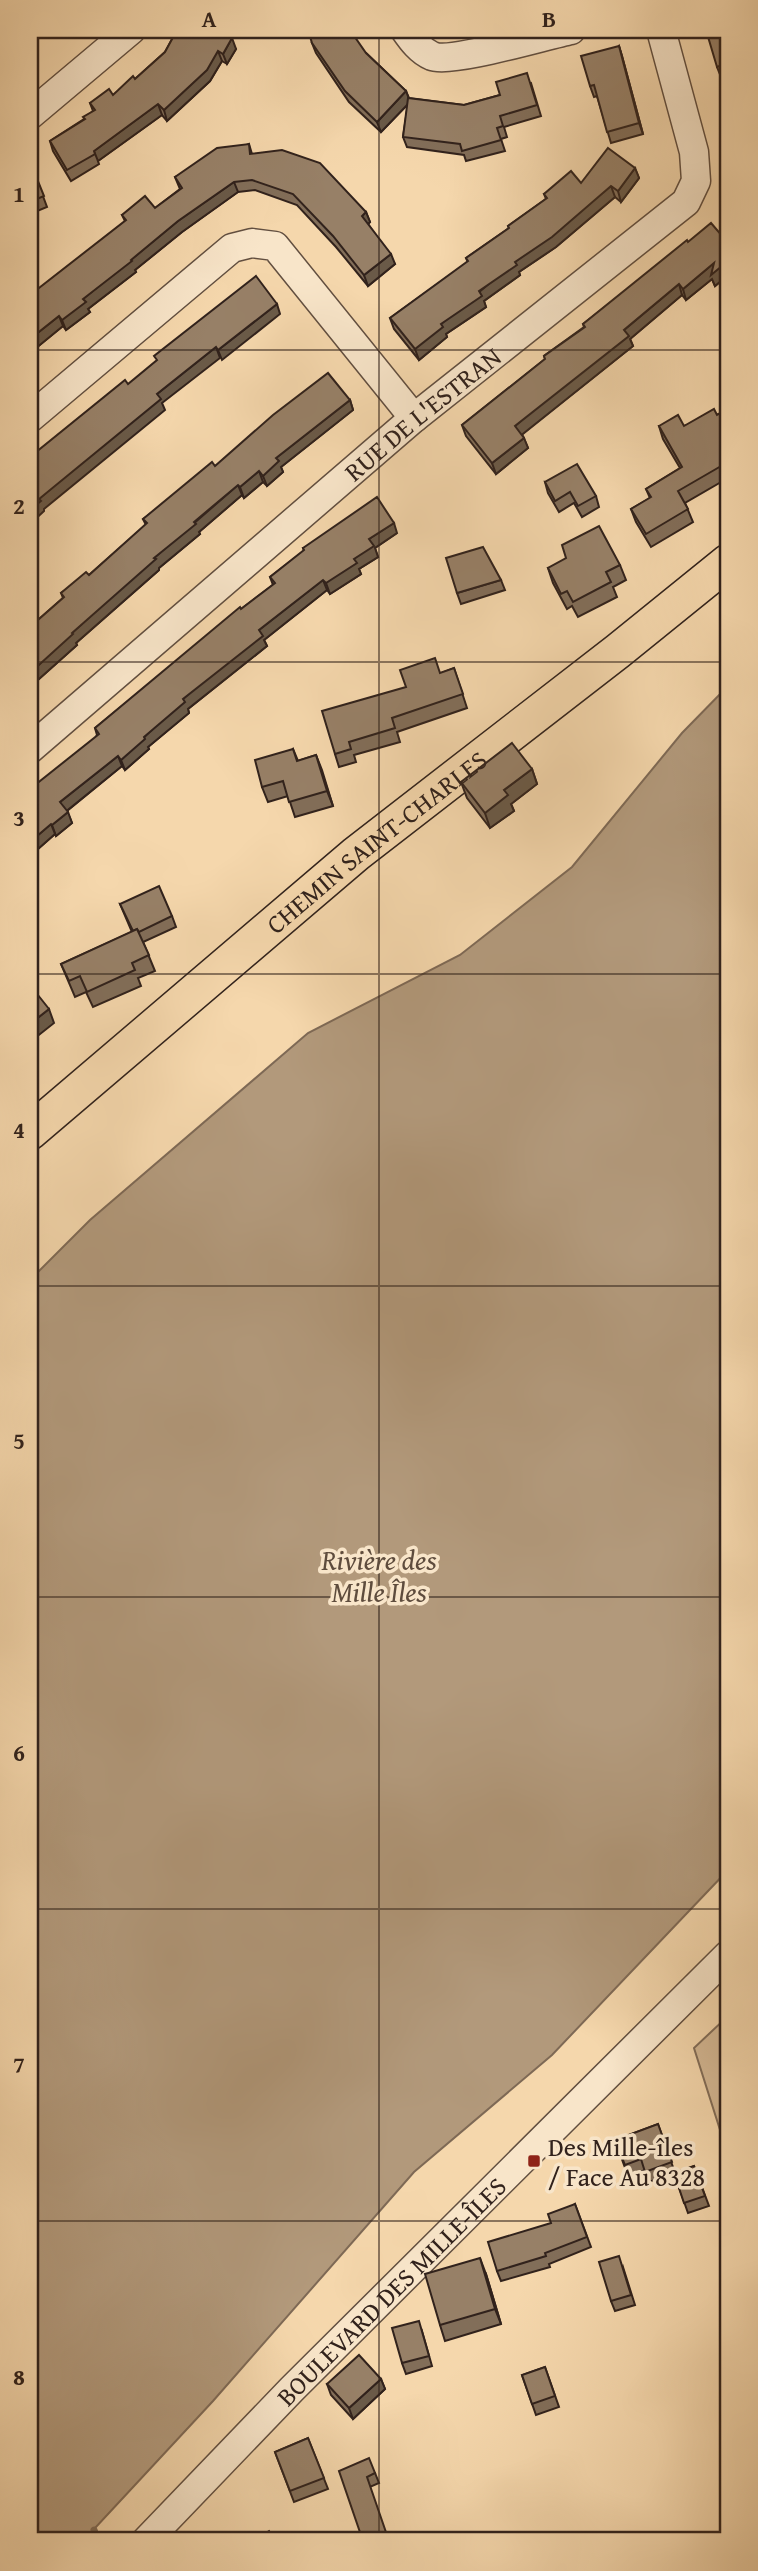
<svg xmlns="http://www.w3.org/2000/svg" width="758" height="2571" viewBox="0 0 758 2571" font-family="'Gentium Book Plus',serif">
<style>
.green{fill:#d4b894;stroke:#826d58;stroke-width:2}
.water{fill:#b2997b;stroke:#7e6955;stroke-width:2}
.lines{fill:none;stroke-linecap:round;stroke-linejoin:round}
.stream{stroke:#7e6955;stroke-width:7}
.minor-casing{stroke:#624f40;stroke-width:31}
.major-casing{stroke:#31221c;stroke-width:38}
.minor{stroke:#f8e5c9;stroke-width:28}
.major{stroke:#f5d7ac;stroke-width:35}
.wall{fill:#826e59;stroke:#31221c;stroke-width:2}
.shaded-wall{fill:#6a5a48;stroke:#31221c;stroke-width:2}
.building{fill:#978067;stroke:#31221c;stroke-width:2}
.grid{fill:none;stroke:#31221c;stroke-width:2;stroke-opacity:0.55}
.poi-dot{fill:#8f2418;stroke:#f8e5c9;stroke-width:2.5}
.labels{text-anchor:middle;dominant-baseline:central;stroke-width:7;stroke-linejoin:round;paint-order:stroke}
.street-label{font-size:26px;fill:#31221c;stroke:#f8e5c9}
.poi-label{font-size:26px;fill:#31221c;stroke:#f8e5c9;text-anchor:start}
.water-label{font-size:28px;font-style:italic;fill:#5e4c3d;stroke:#f8e5c9}
.neatline{fill:none;stroke:#31221c;stroke-width:2.5}
.grid-label{font-size:23px;text-anchor:middle;font-weight:bold;fill:#31221c}
</style>
<rect width="100%" height="100%" fill="#f5d7ac"/>
<filter id="stains"><feTurbulence type="fractalNoise" baseFrequency=".00286" numOctaves="4"/><feColorMatrix values="0 0 0 0 .2 0 0 0 0 .09 0 0 0 0 .02 0 0 0 .5 -.17"/></filter>
<radialGradient id="worn" r=".72"><stop offset=".6" stop-color="#630" stop-opacity="0"/><stop offset="1" stop-color="#630" stop-opacity=".3"/></radialGradient>
<polygon class="green" points="728,2016 728,2155 694,2048"/>
<polygon class="water" points="728,686 728,1870 552,2055 414,2172 213,2401 83,2541 30,2541 30,1280 90,1220 308,1033 460,955 572,867 682,733"/>
<g class="lines">
<polyline class="stream" points="94,2530 98,2541"/>
<g class="minor-casing">
<g id="minor">
<path d="M405,30C412,40 420,51 432,56C450,64 546,35 571,30"/>
<polyline points="30,115 131,30"/>
<polyline points="30,418 232,248 252,243 275,246 414,418"/>
<path id="s1" d="M30,749L414,418L686,202L696,181L694,152L661,30"/>
<path id="s2" d="M146,2541L292,2389L728,1955"/>
</g>
</g>
<g class="major-casing">
<g id="major">
<path id="s3" d="M30,1132L356,854L618,651L728,562"/>
</g>
</g>
<use href="#minor" class="minor"/>
<use href="#major" class="major"/>
</g>
<g class="wall">
<polygon points="177,30 219,30 236,49 227,64 222,61 210,81 167,121 162,115 98,161 99,164 71,181 53,151 50,141 84,119 93,111 90,103 113,95 135,79 165,52"/>
<polygon points="728,30 724,76 721,77 717,67"/>
<polygon points="312,43 366,53 406,91 409,98 464,105 500,95 531,83 541,116 504,127 507,137 501,139 505,151 466,161 464,155 407,147 403,137 408,104 381,132 349,102 316,53"/>
<polygon points="619,46 622,56 643,134 611,143 597,96 594,97 590,86"/>
<polygon points="249,144 252,154 366,212 370,222 368,224 395,264 368,286 336,247 297,205 255,190 238,192 182,232 135,270 136,272 88,309 90,312 66,330 63,326 30,353 125,221 122,215 155,208 180,189 175,177"/>
<polygon points="31,164 47,207 30,214 30,165"/>
<polygon points="635,168 639,178 621,202 615,197 556,247 519,272 520,275 484,301 486,307 446,334 447,337 419,360 394,329 390,318 468,262 466,258 509,228 508,226 546,199 544,194"/>
<polygon points="728,222 728,275 715,286 712,279 686,300 682,295 630,339 633,346 522,434 528,448 496,474 466,436 462,425 545,359 544,356 584,327 583,324 688,242 723,237"/>
<polygon points="350,400 353,410 281,467 283,472 267,486 263,482 244,498 242,495 199,532 200,534 159,568 159,570 76,643 77,645 30,687 30,627 63,598 61,593 89,575 146,525 143,519 215,466"/>
<polygon points="728,409 728,478 685,503 693,522 651,547 636,522 631,509 650,498 646,489 680,468 663,439 659,426 684,426 717,415"/>
<polygon points="545,482 596,496 599,507 582,517 574,503 559,512 548,493"/>
<polygon points="397,533 375,548 378,557 359,569 361,574 330,594 327,590 264,640 267,646 188,709 189,713 148,747 149,749 125,770 122,766 67,811 72,823 56,836 55,834 30,856 97,735 95,728 241,609 273,585 270,577 304,551 303,548"/>
<polygon points="620,565 626,580 613,587 617,597 578,617 572,606 567,609 553,583 548,568"/>
<polygon points="501,580 505,590 461,604 457,593"/>
<polygon points="454,668 467,708 397,732 400,742 354,755 356,762 339,767 335,754 406,687"/>
<polygon points="293,749 298,761 316,755 333,806 295,817 288,796 268,802 262,787"/>
<polygon points="532,769 537,784 511,804 514,811 490,828 467,798 461,782"/>
<polygon points="120,904 172,916 176,927 143,942 155,971 138,978 141,986 93,1007 86,992 75,997 61,964 132,932"/>
<polygon points="658,2124 675,2173 649,2182 645,2170 628,2176 615,2140"/>
<polygon points="694,2166 709,2206 688,2213 674,2173"/>
<polygon points="575,2204 591,2247 549,2264 550,2267 501,2281 497,2271 551,2223"/>
<polygon points="623,2267 635,2305 615,2311 611,2301"/>
<polygon points="486,2274 501,2324 445,2341 440,2325"/>
<polygon points="422,2331 432,2366 406,2374 402,2363"/>
<polygon points="545,2367 559,2407 536,2415 522,2375"/>
<polygon points="381,2379 385,2389 353,2419 331,2395 327,2384"/>
<polygon points="308,2438 328,2489 294,2502 275,2452"/>
<polygon points="339,2471 375,2473 379,2483 370,2487"/>
</g>
<g class="shaded-wall">
<polygon points="232,38 236,49 227,64 223,54"/>
<polygon points="619,46 622,56 643,134 639,123"/>
<polygon points="218,51 222,61 210,81 167,121 164,110"/>
<polygon points="406,91 410,102 381,132 377,122"/>
<polygon points="158,104 162,115 98,161 94,151"/>
<polygon points="635,168 639,178 621,202 618,191"/>
<polygon points="234,182 238,192 182,232 135,270 136,272 88,309 90,312 66,330 62,320 83,299 178,221"/>
<polygon points="611,186 615,197 556,247 519,272 520,275 484,301 486,307 446,334 447,337 419,360 415,349 441,324 515,262"/>
<polygon points="366,212 370,222 365,227 362,216"/>
<polygon points="391,254 395,264 368,286 364,275"/>
<polygon points="728,261 728,275 715,286 712,279 686,300 683,289 714,263"/>
<polygon points="679,284 682,295 630,339 633,346 519,437 515,426 624,330"/>
<polygon points="277,304 280,314 222,360 218,350"/>
<polygon points="59,316 63,326 30,353 30,339"/>
<polygon points="216,347 220,358 162,403 165,410 44,509 44,511 30,524 30,510 39,499 157,394"/>
<polygon points="350,400 353,410 281,467 283,472 267,486 263,476 276,458"/>
<polygon points="524,438 528,448 496,474 492,463"/>
<polygon points="259,471 263,482 244,498 240,487"/>
<polygon points="238,485 242,495 199,532 200,534 159,568 159,570 76,643 77,645 30,687 30,673 72,633 154,558"/>
<polygon points="394,523 397,533 375,548 378,557 359,569 361,574 330,594 326,583 369,539"/>
<polygon points="323,580 327,590 264,640 267,646 188,709 189,713 148,747 149,749 125,770 121,760 183,699 259,630"/>
<polygon points="316,755 322,770 333,806 327,791"/>
<polygon points="118,756 122,766 64,813 60,802"/>
<polygon points="532,769 537,784 511,804 514,811 490,828 485,813 504,790"/>
<polygon points="68,812 72,823 56,836 52,825"/>
<polygon points="51,824 55,834 30,856 30,842"/>
<polygon points="49,1009 54,1023 30,1042 30,1024"/>
<polygon points="480,2258 486,2274 501,2324 495,2309"/>
<polygon points="381,2379 385,2389 353,2419 349,2408"/>
</g>
<g class="building">
<polygon points="177,30 217,30 232,38 223,54 218,51 207,70 164,110 158,104 94,151 95,154 67,170 50,141 85,119 83,117 95,110 90,103 109,89 113,95 133,76 135,79 165,52"/>
<polygon points="308,30 350,30 366,53 406,91 377,122 345,91 312,43"/>
<polygon points="706,30 728,30 728,93 722,65 717,67"/>
<polygon points="619,46 639,123 607,132 594,85 590,86 581,56"/>
<polygon points="527,73 537,105 500,116 503,126 497,128 501,140 462,151 460,144 403,137 408,98 464,105 500,95 496,82"/>
<polygon points="249,144 250,154 282,150 320,163 366,212 362,216 391,254 364,275 333,236 293,194 252,180 234,182 178,221 131,260 132,261 83,299 86,302 62,320 59,316 30,339 30,295 126,220 122,215 145,196 155,208 182,188 175,177 217,148"/>
<polygon points="608,148 635,168 618,191 611,186 552,237 515,262 517,265 479,291 482,296 441,324 443,327 415,349 390,318 468,261 466,258 509,228 508,226 547,198 544,194 571,171 581,183"/>
<polygon points="31,164 44,196 30,202 30,165"/>
<polygon points="728,221 728,261 711,275 714,263 683,289 679,284 624,330 629,336 515,426 524,438 492,463 462,425 545,359 544,356 585,327 583,324 687,240 688,242 711,223 723,237"/>
<polygon points="256,276 277,304 218,350 216,347 157,394 161,399 39,499 41,501 30,510 30,457 125,380 128,384 157,360 154,356"/>
<polygon points="328,373 350,400 276,458 279,461 263,476 259,471 240,487 238,485 194,522 196,524 154,558 156,559 72,633 73,634 30,673 30,627 64,597 61,593 86,572 89,575 147,523 143,519 212,462 215,466 273,415"/>
<polygon points="714,409 717,415 728,409 728,462 678,491 688,509 646,534 631,509 651,497 646,489 682,467 659,426 678,415 684,426"/>
<polygon points="577,464 596,496 578,506 570,492 555,501 545,482"/>
<polygon points="377,497 394,523 369,539 374,546 354,559 357,563 326,583 323,580 259,630 263,636 183,699 185,702 144,737 145,739 121,760 118,756 60,802 68,812 52,825 51,824 30,842 30,789 99,734 95,728 240,607 241,609 275,583 270,577 304,550 303,548"/>
<polygon points="599,526 620,565 606,572 611,582 573,602 567,591 561,594 548,568 566,558 562,545"/>
<polygon points="483,547 501,580 457,593 446,558"/>
<polygon points="435,658 440,673 454,668 463,694 392,718 395,728 349,742 351,749 335,754 322,711 406,687 400,670"/>
<polygon points="512,743 532,769 504,790 508,795 485,813 461,782"/>
<polygon points="293,749 297,761 316,755 327,791 289,802 283,781 262,787 255,760"/>
<polygon points="159,886 172,916 139,932 137,929 133,931 120,904"/>
<polygon points="137,929 149,955 132,963 135,970 87,992 80,976 69,981 61,964"/>
<polygon points="30,985 49,1009 30,1024"/>
<polygon points="658,2124 672,2162 645,2172 641,2159 625,2165 615,2140"/>
<polygon points="694,2166 705,2196 684,2203 674,2173"/>
<polygon points="575,2204 587,2237 545,2253 546,2256 497,2271 488,2242 551,2223 548,2214"/>
<polygon points="619,2256 631,2295 611,2301 599,2262"/>
<polygon points="480,2258 495,2309 440,2325 425,2274"/>
<polygon points="419,2321 429,2356 402,2363 392,2328"/>
<polygon points="359,2355 381,2379 349,2408 327,2384"/>
<polygon points="545,2367 555,2396 532,2404 522,2375"/>
<polygon points="308,2438 324,2478 290,2491 275,2452"/>
<polygon points="369,2458 375,2473 367,2477 389,2541 363,2541 339,2471"/>
<polygon points="269,2531 275,2541 252,2541"/>
</g>
<path class="grid" d="M379,30V2541M30,350H728M30,662H728M30,974H728M30,1286H728M30,1597H728M30,1909H728M30,2221H728"/>
<rect class="poi-dot" x="527" y="2154" width="14" height="14" rx="3.5"/>
<g class="labels">
<g class="street-label">
<text stroke="none"><textPath href="#s1" startOffset="516">RUE DE L'ESTRAN</textPath></text>
<text stroke="none"><textPath href="#s3" startOffset="452">CHEMIN SAINT-CHARLES</textPath></text>
<text stroke="none"><textPath href="#s2" startOffset="350">BOULEVARD DES MILLE-ÎLES</textPath></text>
</g>
<g class="poi-label">
<text x="548" y="2146">Des Mille-îles<tspan x="548" dy="30">/ Face Au 8328</tspan></text>
</g>
<g class="water-label">
<text x="379" y="1559">Rivière des<tspan x="379" dy="32">Mille Îles</tspan></text>
</g>
</g>
<rect width="758" height="2571" fill="none" stroke="#f5d7ac" stroke-width="77"/>
<rect x="38" y="38" width="682" height="2494" class="neatline"/>
<g class="grid-label">
<text x="209" y="27">A</text>
<text x="549" y="27">B</text>
<text x="19" y="202">1</text>
<text x="19" y="514">2</text>
<text x="19" y="826">3</text>
<text x="19" y="1138">4</text>
<text x="19" y="1449">5</text>
<text x="19" y="1761">6</text>
<text x="19" y="2073">7</text>
<text x="19" y="2385">8</text>
</g>
<rect width="100%" height="100%" filter="url(#stains)"/>
<rect width="100%" height="100%" fill="url(#worn)"/>
</svg>
